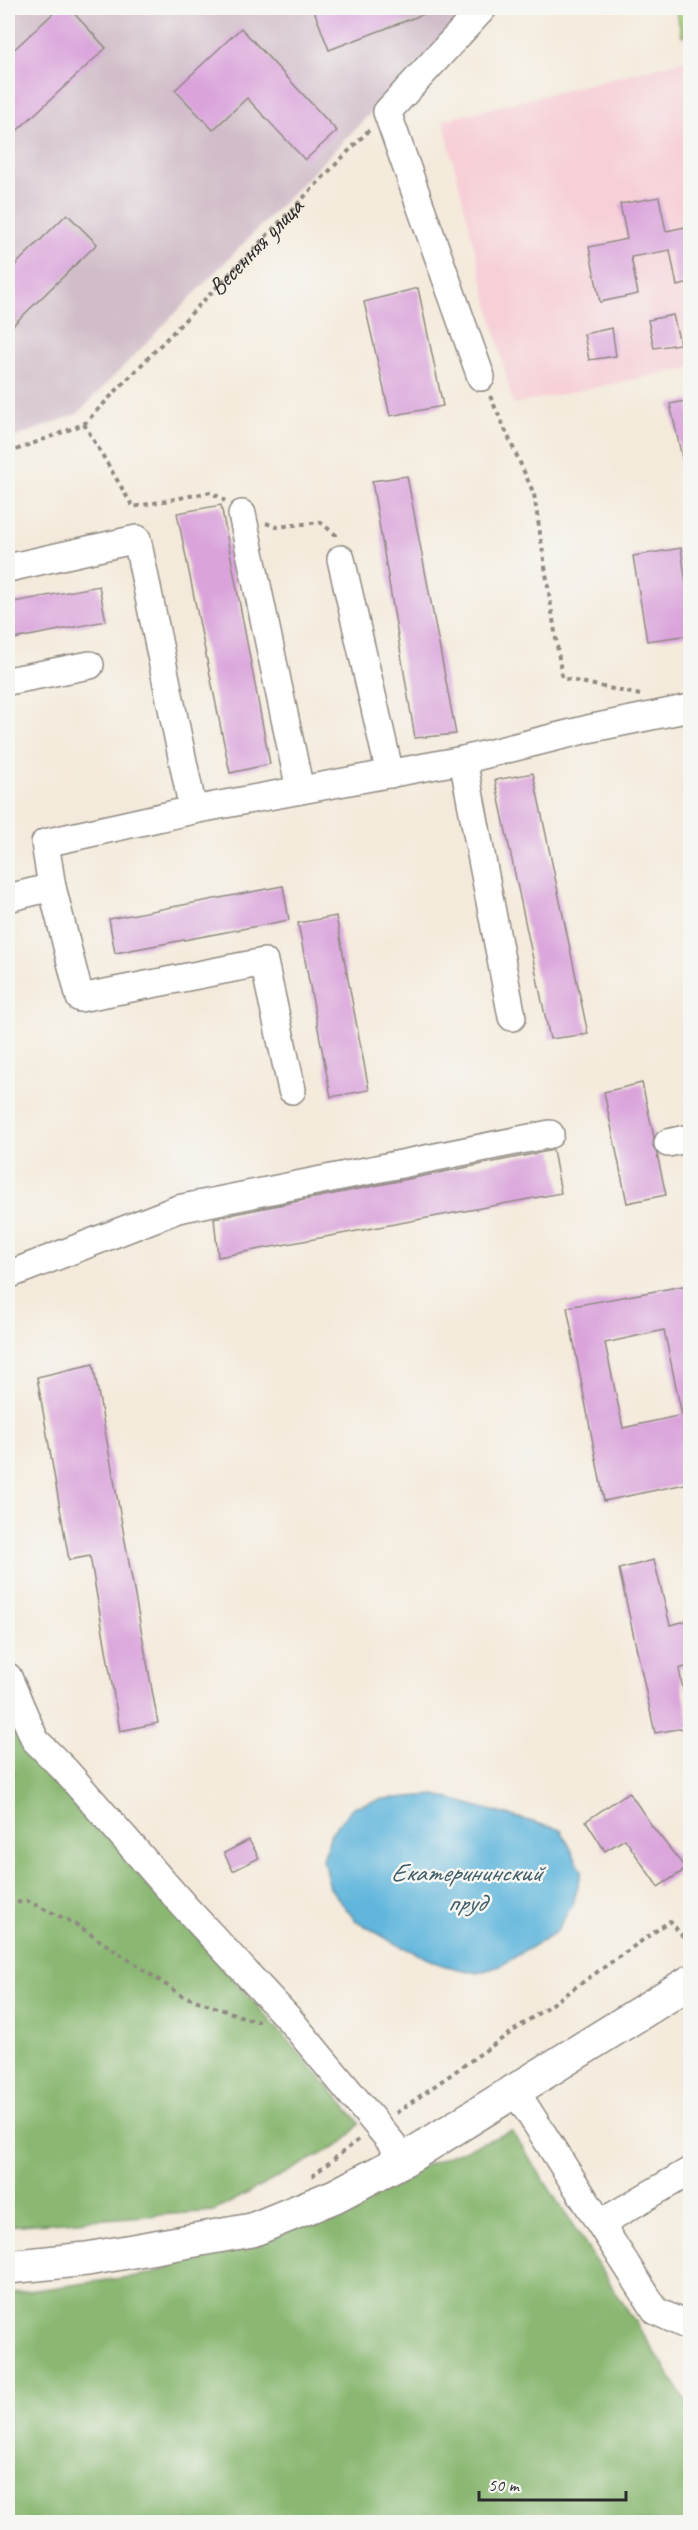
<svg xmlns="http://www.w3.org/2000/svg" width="698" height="2530" viewBox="0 0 698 2530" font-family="Caveat,sans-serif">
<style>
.built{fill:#f6cfd7}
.industrial{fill:#d1bdc9}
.green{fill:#aed884;stroke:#6c8258;stroke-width:1.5}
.forest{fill:#8ab872;stroke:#5a724e;stroke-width:1.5}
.water{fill:#60b6dc;stroke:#467084;stroke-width:1.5}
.building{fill:#daa4db;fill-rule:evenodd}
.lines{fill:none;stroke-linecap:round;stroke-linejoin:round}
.minor-casing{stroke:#908a83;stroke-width:30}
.major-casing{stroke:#908a83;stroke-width:36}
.path{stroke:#908a83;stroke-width:4;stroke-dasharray:4.5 4.5;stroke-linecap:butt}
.minor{stroke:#fff;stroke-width:27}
.major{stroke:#fff;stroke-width:33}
.labels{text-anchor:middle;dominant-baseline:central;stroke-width:5;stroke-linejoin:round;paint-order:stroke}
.street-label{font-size:24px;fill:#2b2b2b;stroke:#f6f6f2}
.water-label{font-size:26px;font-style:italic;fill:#3e5c69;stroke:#f6f6f2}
</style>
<rect width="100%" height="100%" fill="#f6f6f2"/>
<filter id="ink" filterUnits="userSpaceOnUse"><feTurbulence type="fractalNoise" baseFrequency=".0167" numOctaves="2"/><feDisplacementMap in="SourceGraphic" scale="12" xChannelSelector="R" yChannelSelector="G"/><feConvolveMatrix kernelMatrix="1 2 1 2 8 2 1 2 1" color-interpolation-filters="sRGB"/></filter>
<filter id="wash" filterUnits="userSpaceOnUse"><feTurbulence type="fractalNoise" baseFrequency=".008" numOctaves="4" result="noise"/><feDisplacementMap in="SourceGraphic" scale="24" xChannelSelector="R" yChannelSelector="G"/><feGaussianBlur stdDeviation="1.35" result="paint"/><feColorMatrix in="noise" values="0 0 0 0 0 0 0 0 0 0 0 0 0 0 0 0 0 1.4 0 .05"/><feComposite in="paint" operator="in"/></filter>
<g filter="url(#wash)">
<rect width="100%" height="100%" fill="#f4eadb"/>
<polygon class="built" points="690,59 690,368 513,404 443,120"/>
<polygon class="industrial" points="8,8 473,8 77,414 8,440"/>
<polygon class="green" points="676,8 690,8 690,34 682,36"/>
<g class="forest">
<polygon points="8,1697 166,1902 360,2123 344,2142 214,2211 8,2226 8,1777 14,1775 8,1753"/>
<polygon points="512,2131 690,2407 690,2522 8,2522 8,2294 151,2274"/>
</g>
<polygon class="water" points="436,1795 561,1830 582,1871 573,1904 556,1932 500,1966 477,1973 442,1965 394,1943 355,1920 330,1888 323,1860 331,1833 353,1807 383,1799"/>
<g id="blocks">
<g class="building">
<polygon points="59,8 69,8 106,48 8,139 8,55"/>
<polygon points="313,8 436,8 437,9 329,50"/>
<polygon points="241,28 337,131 305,160 247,98 213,130 175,90"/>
<polygon points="659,197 666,231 690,226 690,283 677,286 670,250 631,257 638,294 600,302 589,247 627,239 620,204"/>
<polygon points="67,214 97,244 8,330 8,272"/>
<polygon points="418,288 443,406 390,416 364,302"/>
<polygon points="673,315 680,344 654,348 648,320"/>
<polygon points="612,328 616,356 589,360 584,334"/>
<polygon points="690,400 690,466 684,467 670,404"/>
<polygon points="407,476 456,734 415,738 372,481"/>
<polygon points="221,505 270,764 230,773 177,513"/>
<polygon points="681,548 690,611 690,635 647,641 633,556"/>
<polygon points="99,586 106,621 8,640 8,603"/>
<polygon points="533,773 588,1034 550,1039 495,780"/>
<polygon points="283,886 289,920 115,953 109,919"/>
<polygon points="336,916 369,1090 331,1097 298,923"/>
<polygon points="642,1083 654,1137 653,1146 657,1154 666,1195 627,1203 604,1092"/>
<polygon points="553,1150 561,1193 218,1257 214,1218"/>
<path d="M689,1285L690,1294V1483L604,1501L567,1307ZM664,1330L682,1415L623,1428L605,1343Z"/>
<polygon points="93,1364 158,1723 120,1731 90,1556 69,1560 37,1377"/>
<polygon points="654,1560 670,1625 690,1620 690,1665 679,1669 690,1727 655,1733 619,1569"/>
<polygon points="629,1792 652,1826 686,1869 658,1887 625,1839 605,1851 586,1821"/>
<polygon points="249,1840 259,1858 233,1871 224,1853"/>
</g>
</g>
</g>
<g filter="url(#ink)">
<use href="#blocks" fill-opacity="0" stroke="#908a83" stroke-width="1.5"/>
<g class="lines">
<g class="minor-casing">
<g id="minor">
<polyline points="481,377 387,112 483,8"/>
<polyline points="242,514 300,790"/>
<polyline points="341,559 390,774"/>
<polyline points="8,568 137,539 193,810"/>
<polyline points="8,681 90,665"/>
<polyline points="52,887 80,998 264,962 292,1090"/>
<polyline points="8,898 52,887 45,843 193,810 463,760"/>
<polyline points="512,1017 463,760 588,729 690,708"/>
<polyline points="668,1143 690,1138"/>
<polyline points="8,1275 178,1209 550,1134"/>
<polyline points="8,1677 35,1740 65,1770 185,1907 290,2020 405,2159"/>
<polyline points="516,2092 656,2311 690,2327"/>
<polyline points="601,2223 690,2171"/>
</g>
</g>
<g class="major-casing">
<polyline id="major" points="8,2267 87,2259 252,2230 335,2196 405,2159 690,1982"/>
</g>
<g class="path">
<polyline points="490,396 534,494 562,678 640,695"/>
<polyline points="84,424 133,507 211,492 225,501"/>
<path id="s1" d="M8,453L84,424L370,129"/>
<polyline points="266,523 277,527 320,522 336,535 336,538"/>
<polyline points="8,1904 27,1901 74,1923 181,1995 254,2021 259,2021"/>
<polyline points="396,2113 670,1921 690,1945"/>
<polyline points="312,2176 361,2138"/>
</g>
<use href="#minor" class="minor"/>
<use href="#major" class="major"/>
</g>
</g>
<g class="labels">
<g class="street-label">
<text stroke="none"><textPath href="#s1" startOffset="328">Весенняя улица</textPath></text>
</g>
<g class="water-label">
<text x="466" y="1872">Екатерининский<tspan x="466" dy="30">пруд</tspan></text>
</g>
</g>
<rect width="698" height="2530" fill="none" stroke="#f6f6f2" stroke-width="30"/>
<path d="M479 2491v9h147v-9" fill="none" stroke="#2b2b2b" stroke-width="3"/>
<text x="488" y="2491" font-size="18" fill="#2b2b2b" stroke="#f6f6f2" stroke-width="4.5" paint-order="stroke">50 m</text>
</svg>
